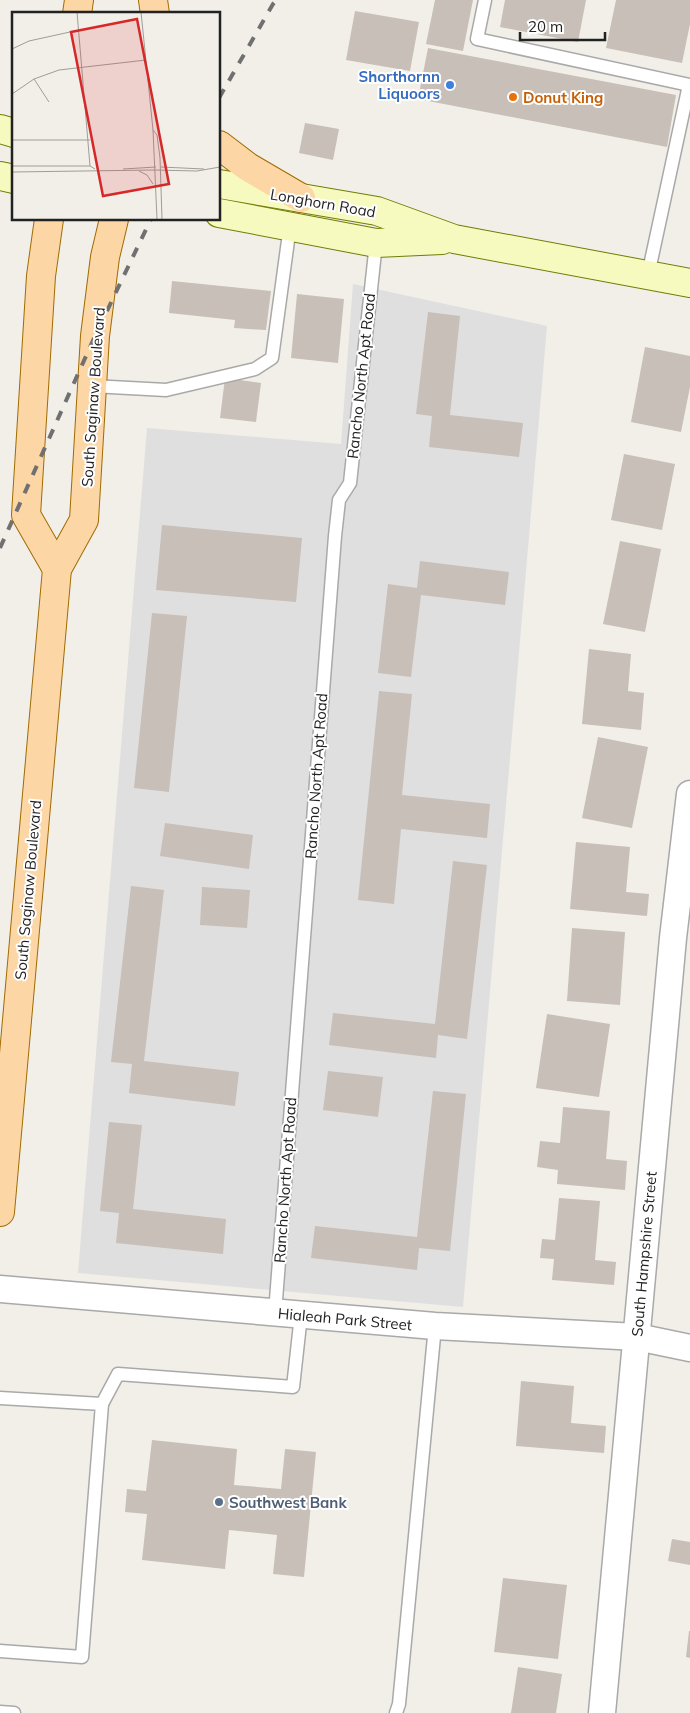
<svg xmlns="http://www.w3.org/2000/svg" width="690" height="1713" viewBox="0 0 690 1713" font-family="Mulish,sans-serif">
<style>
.residential{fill:#e0dfdf}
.building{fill:#c7bfb8}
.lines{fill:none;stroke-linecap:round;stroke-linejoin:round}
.lane-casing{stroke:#a9a9a9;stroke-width:15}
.street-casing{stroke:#a9a9a9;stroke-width:29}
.secondary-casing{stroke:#707d05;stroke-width:30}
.primary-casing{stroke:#a06b00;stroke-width:30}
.lane{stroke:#fff;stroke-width:12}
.street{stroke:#fff;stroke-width:26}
.secondary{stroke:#f7fabf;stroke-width:28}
.primary{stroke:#fcd6a4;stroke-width:28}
.rail{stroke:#707070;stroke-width:4;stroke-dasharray:10 10;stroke-linecap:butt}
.shop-dot{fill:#3f7fe0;stroke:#fff;stroke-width:2}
.food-dot{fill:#e8710a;stroke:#fff;stroke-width:2}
.service-dot{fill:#5c6f8a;stroke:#fff;stroke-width:2}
.labels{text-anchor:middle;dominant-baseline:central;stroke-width:4;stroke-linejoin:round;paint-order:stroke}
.shop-label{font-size:15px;font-weight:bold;fill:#366cbe;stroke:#fff;text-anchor:end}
.food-label{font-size:15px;font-weight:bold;fill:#c56008;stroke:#fff;text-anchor:start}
.street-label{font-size:15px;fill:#222;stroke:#fff}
.service-label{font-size:15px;font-weight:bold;fill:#4e5e75;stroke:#fff;text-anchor:start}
.inset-road{fill:none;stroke:#9f9d99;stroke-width:1}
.view{fill:#d62828;fill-opacity:0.15;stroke:#d62828;stroke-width:2.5}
.inset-edge{fill:none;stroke:#222;stroke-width:2.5}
</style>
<rect width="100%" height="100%" fill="#f2efe9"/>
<polygon class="residential" points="353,284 547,326 463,1307 78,1273 147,428 341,444"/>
<g class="building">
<polygon points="435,0 473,0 463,51 426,44"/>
<polygon points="505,0 586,0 578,42 500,27"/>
<polygon points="616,0 690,0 690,24 682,63 606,48"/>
<polygon points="355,11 419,22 410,71 346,60"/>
<polygon points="428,48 676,95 667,147 418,99"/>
<polygon points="305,123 339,129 333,160 299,153"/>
<polygon points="172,281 271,291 266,330 234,328 235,320 169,313"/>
<polygon points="297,294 344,299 338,363 291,358"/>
<polygon points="428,312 460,316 450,415 523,423 519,457 429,447 432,416 416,414"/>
<polygon points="645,347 690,356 690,387 681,432 631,422"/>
<polygon points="225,378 261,383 256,422 220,418"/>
<polygon points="624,454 675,464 662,530 611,520"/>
<polygon points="162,525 302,538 296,602 156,590"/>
<polygon points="620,541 661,549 645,632 603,624"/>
<polygon points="420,561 509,572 505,605 421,595 411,677 378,673 388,584 417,588"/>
<polygon points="152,613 187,616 169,792 134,788"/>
<polygon points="589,649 631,654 628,691 644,693 641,730 582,724"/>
<polygon points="379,691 412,694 402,795 490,804 487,838 401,829 394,904 358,900"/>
<polygon points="598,737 648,747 632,828 582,818"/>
<polygon points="165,823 253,835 249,869 160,856"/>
<polygon points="576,842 630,847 626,892 649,894 647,916 570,909"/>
<polygon points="453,861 487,865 467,1039 438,1035 436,1058 329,1045 333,1013 435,1024"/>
<polygon points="131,886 164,890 144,1061 239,1072 235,1106 129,1093 132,1064 111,1062"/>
<polygon points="202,887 250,890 247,928 200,925"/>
<polygon points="572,928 625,932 620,1005 567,1001"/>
<polygon points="547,1014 610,1024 599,1097 536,1088"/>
<polygon points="328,1071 383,1077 378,1117 323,1110"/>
<polygon points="433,1091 466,1094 450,1251 419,1248 417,1270 311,1258 315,1226 417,1237"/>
<polygon points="563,1107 610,1111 606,1159 627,1161 625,1190 557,1184 558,1170 537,1167 540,1141 560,1143"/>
<polygon points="109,1122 142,1125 133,1209 226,1219 223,1254 116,1243 119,1213 100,1211"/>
<polygon points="559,1198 600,1201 595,1260 616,1262 614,1285 552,1280 554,1259 540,1258 542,1239 555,1240"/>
<polygon points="521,1381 574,1386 571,1423 606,1426 604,1453 516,1446"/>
<polygon points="152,1440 237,1449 234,1485 281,1489 285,1449 316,1452 304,1577 273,1574 277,1535 229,1530 225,1569 142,1560 147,1514 125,1512 127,1489 146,1491"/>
<polygon points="672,1539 690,1542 690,1565 668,1561"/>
<polygon points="503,1578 567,1585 558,1659 494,1652"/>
<polygon points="689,1631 690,1631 690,1658 686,1657"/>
<polygon points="518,1667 562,1674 556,1713 511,1713"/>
</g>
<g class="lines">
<g class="lane-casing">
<g id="lane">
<polyline points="485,0 477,39 689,85 648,275"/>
<polyline points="92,386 166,390 255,369 272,358 290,226"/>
<polyline points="275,1313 335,536 339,500 350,483 376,243"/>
<polyline points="0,1398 102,1404 82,1657 0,1651"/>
<polyline points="102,1404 118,1374 293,1387 301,1315"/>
<polyline points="0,1712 14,1713"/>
<polyline points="396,1713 399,1704 435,1326"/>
</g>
</g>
<g class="street-casing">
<g id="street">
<polyline points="0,1289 435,1326 637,1337 690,1348"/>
<polyline points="602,1713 673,938 690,794"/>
</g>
</g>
<g class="secondary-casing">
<g id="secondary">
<polyline points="0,129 14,133"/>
<polyline points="0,176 14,179"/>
<polyline points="219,184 377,211 454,239 690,283"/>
<polyline points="219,213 376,243 442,240"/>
</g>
</g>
<g class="primary-casing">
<g id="primary">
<polyline points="153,0 155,14"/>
<polyline points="77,14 79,0"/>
<polyline points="219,145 248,167 301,198"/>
<polyline points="49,219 41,276 26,515 57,569"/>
<polyline points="0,1212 57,569 84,520 95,336 105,257 114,219"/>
</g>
</g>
<use href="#lane" class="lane"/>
<use href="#street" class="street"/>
<use href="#secondary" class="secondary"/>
<use href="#primary" class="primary"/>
<g class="rail">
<polyline points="219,98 273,4 277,0"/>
<polyline points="0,548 95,336 151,219"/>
</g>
</g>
<circle class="shop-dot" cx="450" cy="85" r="5"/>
<circle class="food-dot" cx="513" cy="97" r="5"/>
<circle class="service-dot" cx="219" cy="1502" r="5"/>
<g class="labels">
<g class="shop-label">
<text x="440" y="76">Shorthornn<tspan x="440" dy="17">Liquoors</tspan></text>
</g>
<g class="food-label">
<text x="523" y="97">Donut King</text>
</g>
<g class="street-label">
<text transform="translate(323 203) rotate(10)">Longhorn Road</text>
<text transform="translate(361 376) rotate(-84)">Rancho North Apt Road</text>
<text transform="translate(93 397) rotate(-86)">South Saginaw Boulevard</text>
<text transform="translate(316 776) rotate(-86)">Rancho North Apt Road</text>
<text transform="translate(28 890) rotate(-85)">South Saginaw Boulevard</text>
<text transform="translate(285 1180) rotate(-86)">Rancho North Apt Road</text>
<text transform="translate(644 1254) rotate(-85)">South Hampshire Street</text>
<text transform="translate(345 1319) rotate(5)">Hialeah Park Street</text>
</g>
<g class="service-label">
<text x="229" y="1502">Southwest Bank</text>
</g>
</g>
<g transform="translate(12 12)">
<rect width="208" height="208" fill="#f2efe9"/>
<path class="inset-road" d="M65,0L78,154M129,0L141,118L145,207M0,37L17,29L67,18M22,67L37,90M0,82L22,67L47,58L134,48M141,118L145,123L148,146L150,207M0,128H78M0,154H78L83,157M149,155L192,157M111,157L144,155M142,158L185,159L208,155M127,159L135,163L141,172M0,160L142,158"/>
<path class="view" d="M125,7L157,172L91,184L59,20Z"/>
<rect width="208" height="208" class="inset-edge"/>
</g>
<path d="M520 32v8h85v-8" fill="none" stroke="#222222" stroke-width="2.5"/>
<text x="528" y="32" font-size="15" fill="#222222" stroke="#ffffff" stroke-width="4" paint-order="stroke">20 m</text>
</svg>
